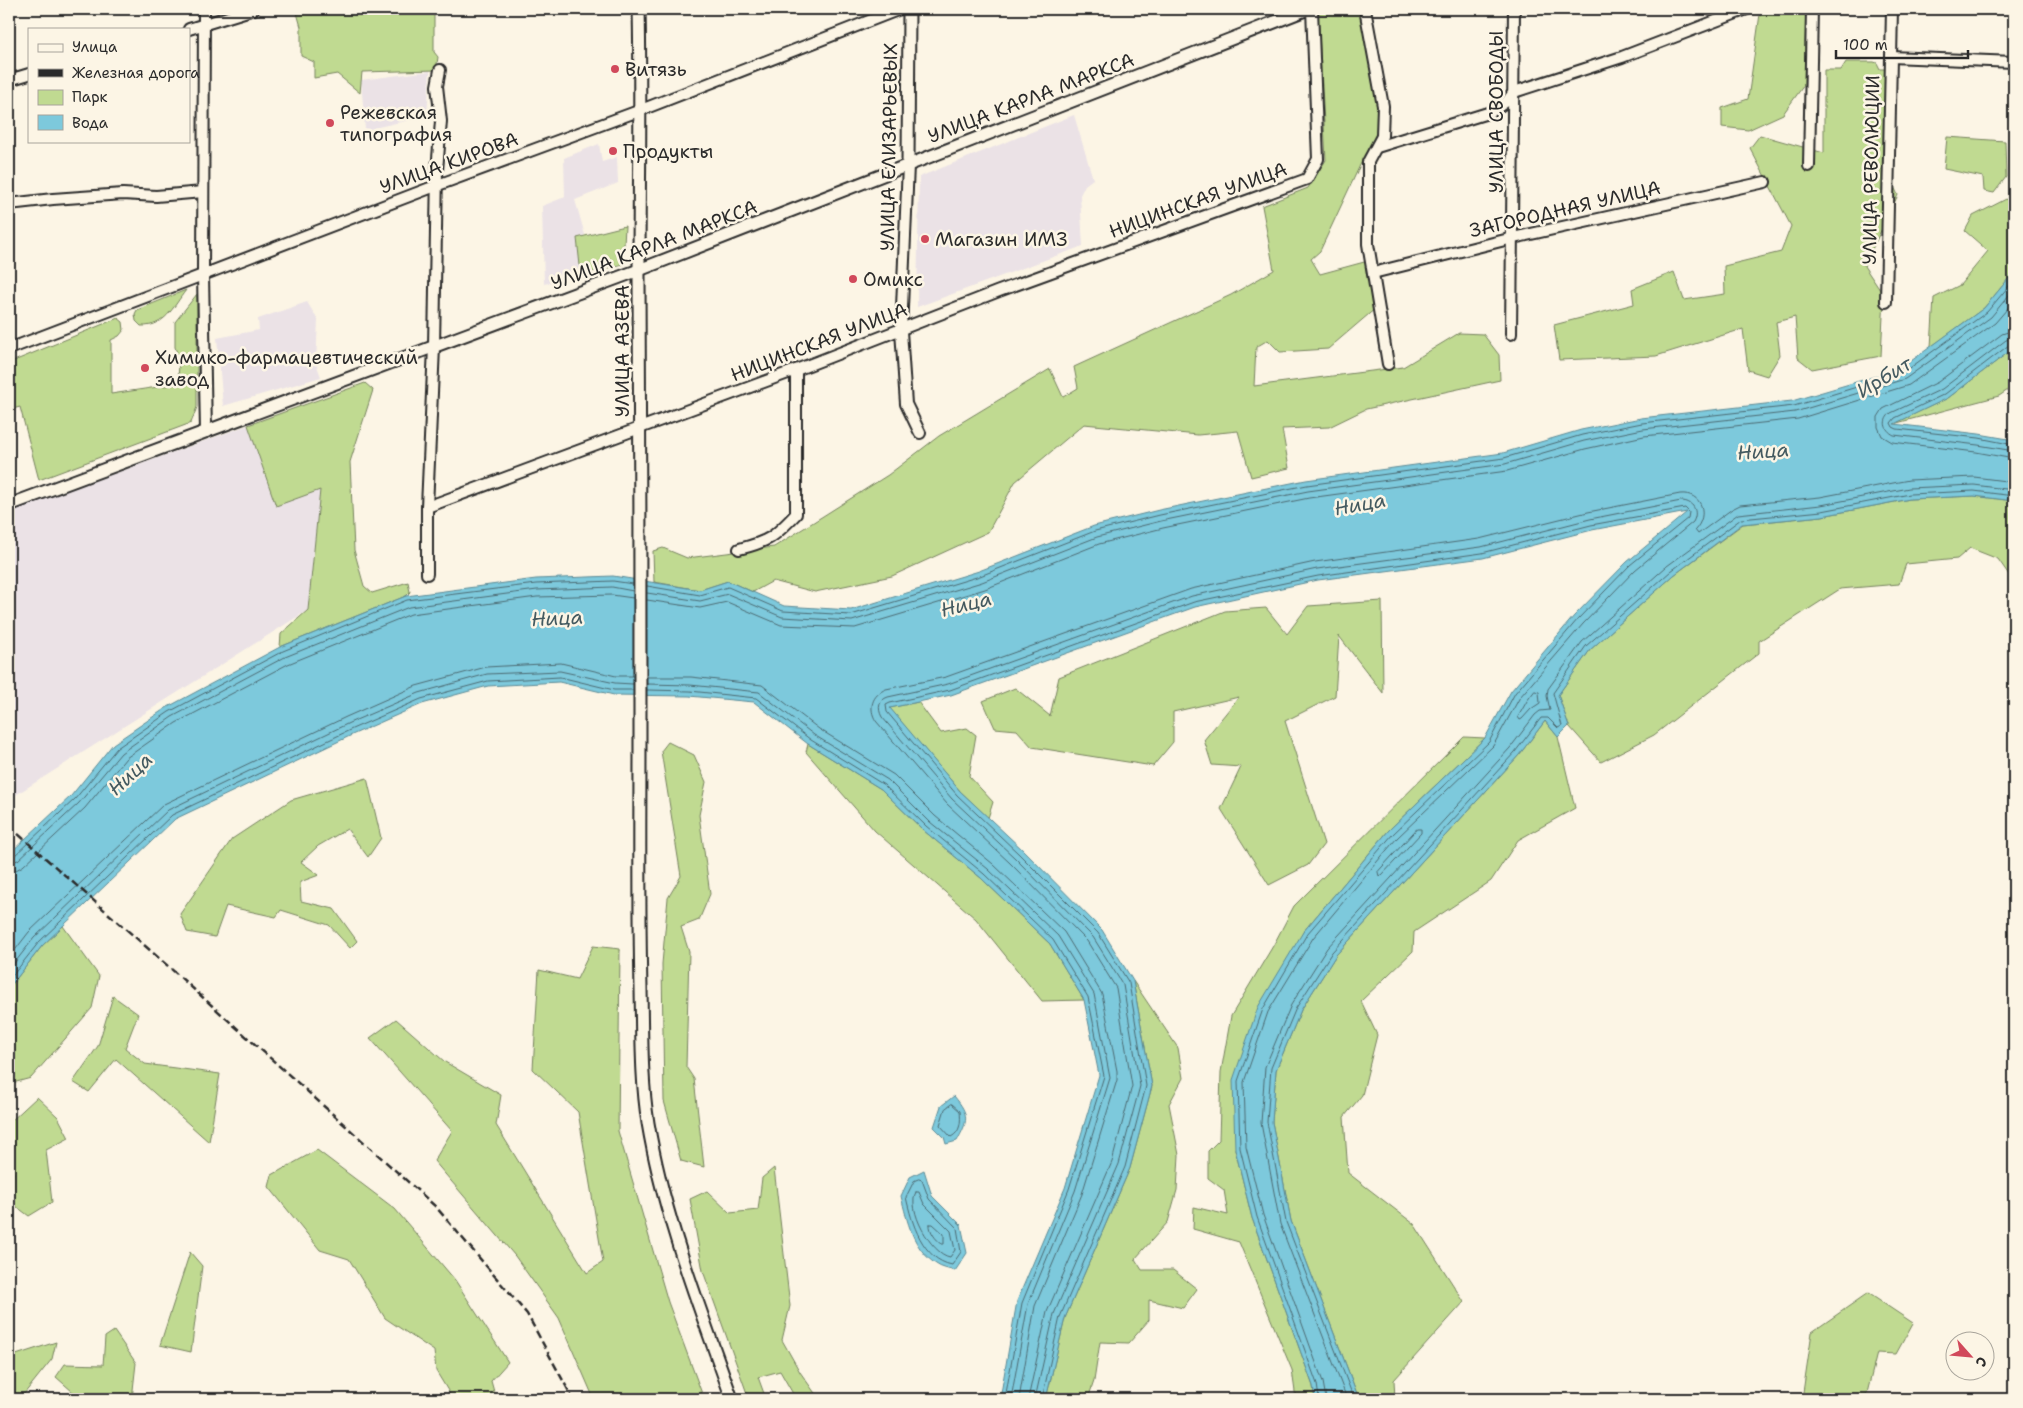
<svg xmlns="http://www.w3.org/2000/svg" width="2023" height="1408" viewBox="0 0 2023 1408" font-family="'Shantell Sans',sans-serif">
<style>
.built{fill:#ebe2e6}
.green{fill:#c0da91;stroke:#76825e}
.water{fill:#7dc9dc;stroke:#5c8a95}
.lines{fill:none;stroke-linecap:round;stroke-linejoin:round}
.shore{stroke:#4c6a72;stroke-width:1}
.minor-casing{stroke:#2b2b2b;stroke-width:14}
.tertiary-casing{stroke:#2b2b2b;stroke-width:15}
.minor{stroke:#fcf5e5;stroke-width:10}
.tertiary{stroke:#fcf5e5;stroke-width:11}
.rail{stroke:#2b2b2b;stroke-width:2.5;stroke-dasharray:8 4;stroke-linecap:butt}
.poi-dot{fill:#d1495b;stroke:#fcf5e5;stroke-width:2}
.labels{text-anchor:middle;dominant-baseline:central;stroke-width:5;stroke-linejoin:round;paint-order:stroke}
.poi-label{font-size:19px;fill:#2b2b2b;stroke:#fcf5e5;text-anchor:start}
.street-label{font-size:19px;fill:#2b2b2b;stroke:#fcf5e5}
.water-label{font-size:20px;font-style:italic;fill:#445a60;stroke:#fcf5e5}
</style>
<rect width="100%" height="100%" fill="#fcf5e5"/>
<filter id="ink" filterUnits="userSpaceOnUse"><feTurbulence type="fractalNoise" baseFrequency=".02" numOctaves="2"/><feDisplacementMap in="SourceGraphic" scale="10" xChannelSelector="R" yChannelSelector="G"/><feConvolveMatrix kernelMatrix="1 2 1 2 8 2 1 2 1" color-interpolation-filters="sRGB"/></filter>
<g filter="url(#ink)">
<g class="built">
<polygon points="430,71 427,116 365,130 361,80"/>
<polygon points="1074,115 1093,179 1085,185 1080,195 1083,246 917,307 919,177"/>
<polygon points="599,144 602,162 617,157 618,183 575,200 585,235 577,238 581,275 544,284 542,206 565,197 564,158"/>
<polygon points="307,302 318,320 316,363 321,377 223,406 217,338 259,330 258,319"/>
<polygon points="248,425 276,506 320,489 308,610 14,796 9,789 9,512"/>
</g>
<g class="green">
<polygon points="296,9 434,9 434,52 438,57 436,70 362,72 360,93 337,74 314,78 314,62 301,56 301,27"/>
<polygon points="1331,9 1359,9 1379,107 1378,134 1361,163 1320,251 1311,259 1320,274 1368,261 1376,308 1328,349 1280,352 1268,340 1256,347 1254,386 1403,367 1459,333 1483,334 1499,355 1500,380 1366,409 1329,427 1282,429 1289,468 1251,477 1238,431 1198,435 1084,424 1015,482 988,532 892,576 815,592 773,581 753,592 728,581 700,590 654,582 653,551 663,548 687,558 774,547 888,475 939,436 1050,369 1063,397 1078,388 1074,367 1231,295 1274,270 1262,206 1308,188 1326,160 1318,13"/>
<polygon points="1778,9 1806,9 1804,85 1783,114 1748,130 1722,127 1722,108 1748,99 1760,14"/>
<polygon points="1846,62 1874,62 1877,63 1880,69 1885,69 1883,164 1898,195 1864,266 1884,296 1881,356 1812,369 1798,358 1795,317 1776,322 1780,355 1767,376 1748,370 1743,329 1656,356 1559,360 1554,325 1634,304 1632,289 1674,272 1684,300 1725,294 1724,266 1781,252 1791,226 1750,148 1760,135 1824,153 1824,70 1841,70"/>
<polygon points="1947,137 2005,141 2006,177 1994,193 1984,191 1983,177 1944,169"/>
<polygon points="2014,195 2014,272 1984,308 1931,347 1934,298 1960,285 1988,251 1965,231 1973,216"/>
<polygon points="625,226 623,264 581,275 577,238"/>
<path d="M186,290C173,307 165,327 141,326L136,321L135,314L137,310Z"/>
<polygon points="197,294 197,407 191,423 39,480 20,407 9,410 9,363 118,318 123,322 124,330 119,336 111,340 111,394 178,384 179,360 175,347 175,322"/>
<polygon points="2014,348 2014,386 1999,396 1893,424 1948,398"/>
<polygon points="365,383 373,390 350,462 354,550 364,586 372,593 408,582 410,592 406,596 280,647 281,634 308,610 320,490 276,506 248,425"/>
<polygon points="1974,496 2014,501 2014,582 1998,559 1970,548 1957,559 1906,564 1899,584 1840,589 1759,641 1759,653 1654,735 1601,762 1569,726 1558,695 1590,650 1674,575 1743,524 1822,516 1910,499"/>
<polygon points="1382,601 1383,693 1339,636 1335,696 1285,721 1324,844 1308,865 1269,885 1221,809 1241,767 1212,765 1204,740 1239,697 1173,712 1173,742 1153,766 1032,747 1017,730 995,728 983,701 1015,688 1050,716 1059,677 1225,611 1266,608 1287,634 1308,606"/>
<polygon points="918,702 941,733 967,728 976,735 969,776 993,802 988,818 960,791 889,708"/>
<polygon points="1545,721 1558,737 1575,808 1518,840 1491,881 1414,932 1413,951 1361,1001 1377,1035 1362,1095 1344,1117 1348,1173 1414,1224 1464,1302 1394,1380 1395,1399 1359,1399 1291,1221 1272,1122 1276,1070 1301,1010 1336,955 1519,755"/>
<polygon points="1464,737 1485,738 1389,830 1303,932 1235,1149 1252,1218 1313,1386 1315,1399 1296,1399 1292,1370 1239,1242 1193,1229 1194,1207 1228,1215 1224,1190 1208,1178 1208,1151 1219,1140 1221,1072 1231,1016 1273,946 1294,906"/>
<polygon points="668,742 694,755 706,782 699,815 710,894 699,920 681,927 689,952 686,1067 694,1079 704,1167 681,1161 664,1101 662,964 668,898 681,876 661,751"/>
<polygon points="808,744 881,789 923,830 981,878 1050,944 1084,1000 1042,1001 976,919 875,831 806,752"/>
<polygon points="367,778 381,838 368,857 347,829 318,846 301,862 319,875 300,882 301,901 334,909 357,941 350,948 329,925 281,910 276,917 226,906 215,937 187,932 180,914 232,839 291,800"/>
<polygon points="63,926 99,976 92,1008 31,1078 9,1084 9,988 42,946"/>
<polygon points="593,946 620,949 618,1131 668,1302 704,1399 594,1399 559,1318 515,1256 434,1161 452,1131 370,1038 396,1019 445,1062 501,1095 496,1125 587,1273 603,1262 578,1112 533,1069 539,970 577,979"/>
<polygon points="1133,981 1178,1048 1183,1078 1169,1104 1179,1155 1177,1190 1168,1222 1135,1259 1142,1270 1173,1270 1197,1289 1183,1308 1149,1300 1149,1320 1129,1343 1100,1342 1094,1381 1088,1399 1046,1399 1065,1318 1130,1168 1152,1086"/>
<polygon points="113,996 138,1014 125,1048 145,1064 220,1074 209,1142 116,1059 89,1092 73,1082 98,1046"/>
<polygon points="37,1097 58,1117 69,1138 46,1150 52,1202 29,1216 9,1201 9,1188 14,1173 9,1169 9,1123"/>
<polygon points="317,1150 395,1209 455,1280 508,1362 491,1381 496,1399 453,1399 436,1371 434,1351 385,1318 349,1259 320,1250 269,1187 272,1175"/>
<polygon points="774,1168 790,1306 782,1340 800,1372 819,1399 796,1399 780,1371 758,1377 766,1399 749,1399 703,1271 690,1199 707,1191 730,1213 758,1210 762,1178"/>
<polygon points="190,1252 202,1266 191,1352 160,1345"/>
<polygon points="1868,1293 1913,1323 1896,1354 1877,1353 1867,1393 1860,1399 1802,1399 1812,1332"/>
<polygon points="114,1331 136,1363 132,1399 81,1399 56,1377 65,1364 103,1365 105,1337"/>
<polygon points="56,1342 52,1359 20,1399 9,1399 9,1353 13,1356"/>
</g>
<g class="water">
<polygon points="2014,272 2014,348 1948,398 1894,424 1979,434 2014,440 2014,501 1974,496 1910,499 1822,516 1742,524 1674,575 1590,650 1558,695 1569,726 1558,737 1545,721 1519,755 1336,955 1301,1010 1276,1070 1272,1122 1291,1221 1359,1399 1315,1399 1313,1386 1252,1218 1235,1149 1233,1080 1258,1007 1303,932 1389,830 1485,738 1511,691 1574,616 1627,562 1687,512 1592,530 1483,558 1318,580 1195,607 951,695 890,708 960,791 1023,850 1102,930 1133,981 1152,1086 1130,1168 1065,1318 1046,1399 1000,1399 1017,1301 1065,1188 1099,1075 1084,1000 1050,944 981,878 923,830 881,789 808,744 754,702 689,696 614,695 559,682 488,686 422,704 354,734 175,819 42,946 9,988 9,854 71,796 113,744 166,708 280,647 406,596 536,579 613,576 700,590 728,581 784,606 851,610 979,571 1094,526 1159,510 1306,480 1503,453 1581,430 1641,418 1792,401 1900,369 1984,308"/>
<path d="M954,1096C970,1115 968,1121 957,1141L946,1144L944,1137L934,1127L941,1106Z"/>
<path d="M924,1170L932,1196L961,1225L967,1253L955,1271C949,1269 941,1268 936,1264C913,1249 907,1221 901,1196L910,1177Z"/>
</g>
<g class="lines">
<g class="shore">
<polyline points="2014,330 2002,334 1938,382 1883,409 1878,417 1878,427 1882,436 1892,442 1976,452 2014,459"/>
<path d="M2014,338L2006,340L1942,389L1891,413C1882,420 1884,430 1894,435L1978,445L2014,451"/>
<polyline points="2014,344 2009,345 1945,394 1895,418 1891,423 1893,427 1897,429 1979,438 2014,445"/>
<polyline points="647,586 700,595 728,587 783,611 851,615 980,576 1095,531 1160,515 1307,485 1504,458 1582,435 1642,423 1794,406 1903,373 1987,312 2014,280"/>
<polyline points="647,593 700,601 728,594 782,617 852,621 982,582 1097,537 1161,521 1308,491 1505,464 1584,441 1643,429 1795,412 1905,379 1991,317 2014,289"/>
<polyline points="647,600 700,608 727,602 781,625 855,628 985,589 1099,544 1163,528 1309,498 1507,471 1585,449 1644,436 1798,419 1909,385 1995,323 2014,301"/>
<polyline points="647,677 691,677 762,685 819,729 894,775 935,816 993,864 1064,932 1102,994 1117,1071 1117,1080 1082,1194 1035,1306 1019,1399"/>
<polyline points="647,684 690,685 759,692 814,735 888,780 930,822 988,869 1058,936 1094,994 1110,1078 1075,1191 1028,1304 1011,1399"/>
<polyline points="647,690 690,691 756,698 811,740 884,785 926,826 984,874 1053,940 1088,997 1104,1076 1069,1189 1022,1303 1005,1399"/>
<polygon points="1535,691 1539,692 1540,703 1531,709 1522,719 1520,720 1518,717 1527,701"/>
<polygon points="1417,829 1421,829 1421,833 1382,875 1379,876 1378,872"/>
<polyline points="9,857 14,856 75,799 117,748 169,712 283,651 407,600 536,584 613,581 633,584"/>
<polyline points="9,863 18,860 79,803 121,753 172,717 285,657 409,607 537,590 612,587 633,591"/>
<polyline points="9,871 16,870 23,866 85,808 126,758 176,723 288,664 411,614 537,597 612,595 633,598"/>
<polyline points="9,958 29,932 164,804 346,717 416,686 486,667 561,663 616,676 633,676"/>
<polyline points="9,970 34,938 168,810 349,723 419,693 487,674 560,671 615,683 633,684"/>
<polyline points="9,980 39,942 172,815 352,729 421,699 488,681 560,677 614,690 633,690"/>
<path d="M952,1104L960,1111C961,1121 961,1132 951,1137L940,1125L945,1109Z"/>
<path d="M919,1179L922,1180L929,1199L957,1228L961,1252L952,1265C922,1259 912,1223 906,1197L914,1181Z"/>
<path d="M916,1192H919L924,1204L951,1231L955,1250L950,1257C931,1254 906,1208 916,1192Z"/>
<path d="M930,1224H933L944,1234V1244H942C936,1240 929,1231 930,1224Z"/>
<path d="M1028,1399L1047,1312L1112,1162L1132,1086L1116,988L1087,941L1010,863L947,804L876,721C868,708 872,695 886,689L946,677L1191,589L1315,562L1479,539L1588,512L1680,494C1702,492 1709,515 1695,530L1698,534L1732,509L1740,505L1820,497L1909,480L1974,477L2014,482"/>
<path d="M1035,1399L1054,1314L1119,1164L1140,1086L1123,985L1093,937L1015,858L952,799L882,717C877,708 879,700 888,697L948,684L1192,596L1317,569L1481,547L1590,519L1681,501C1693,501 1699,511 1693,522L1635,570L1583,624L1520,697L1493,746L1397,838L1313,938L1268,1012L1244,1082L1246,1147L1263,1215L1323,1382L1326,1399"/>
<polyline points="1042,1399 1060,1317 1125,1167 1146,1086 1129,983 1098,933 1019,854 957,795 887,712 886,705 890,703 950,690 1194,602 1318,576 1482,553 1591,525 1685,508 1689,512 1688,518 1630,565 1578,619 1515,693 1489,742 1393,834 1307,934 1263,1009 1238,1081 1240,1148 1257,1217 1317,1384 1319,1399"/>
<polyline points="1347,1399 1280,1224 1261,1123 1265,1067 1291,1005 1327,948 1510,748 1535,715 1540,711 1550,710 1547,696 1548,689 1582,642 1667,566 1738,514 1821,505 1909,488 1974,485 2014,490"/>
<polyline points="1354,1399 1286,1222 1267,1122 1271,1068 1296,1008 1332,952 1515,752 1541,718 1548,718 1558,728 1562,726 1553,693 1586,646 1671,571 1741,519 1822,511 1910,494 1974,491 2014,496"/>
</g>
<g class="minor-casing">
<g id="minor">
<polyline points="204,9 203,275 206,432"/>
<polyline points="1365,9 1383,106 1382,136 1368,162 1368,244 1388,364"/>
<polyline points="189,29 254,9"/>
<polyline points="1891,57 2014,62"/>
<polyline points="9,80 29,74"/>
<polyline points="1377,147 1491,112 1507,101 1514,92 1622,57 1747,9"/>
<polyline points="908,165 901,331 906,404 920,433"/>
<polyline points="1809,166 1812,9"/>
<polyline points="9,204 53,199 123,194 156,196 203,192"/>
<polyline points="1373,273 1513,238 1765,182"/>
<polyline points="1886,302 1892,9"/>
<polyline points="1511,334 1514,9"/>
<polyline points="9,349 438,185 641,110 900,9"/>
<polyline points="427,507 796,370 999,291 1307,179 1318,159 1312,9"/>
<path d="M739,549C770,541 774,537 796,514V370"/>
<polyline points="427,574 427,507 434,347 437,171 441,121 437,86 440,70"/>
</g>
</g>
<g class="tertiary-casing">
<g id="tertiary">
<path d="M639,9C641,98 639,187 639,277C639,430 641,582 640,735C640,820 639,904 641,989C642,1034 641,1079 648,1123C664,1218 700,1308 732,1399"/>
<polyline points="908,165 909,9"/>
<polyline points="9,505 639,270 1308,9"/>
</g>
</g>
<use href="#minor" class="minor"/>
<use href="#tertiary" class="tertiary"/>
<polyline class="rail" points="9,826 169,967 436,1207 527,1314 573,1399"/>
</g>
</g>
<g class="poi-dot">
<circle cx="615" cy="69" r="5"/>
<circle cx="330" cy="123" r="5"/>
<circle cx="613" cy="151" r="5"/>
<circle cx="925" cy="239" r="5"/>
<circle cx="853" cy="279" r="5"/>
<circle cx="145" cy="368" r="5"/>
</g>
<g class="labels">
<g class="poi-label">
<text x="625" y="69">Витязь</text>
<text x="340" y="112">Режевская<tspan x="340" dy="22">типография</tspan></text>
<text x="623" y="151">Продукты</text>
<text x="935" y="239">Магазин ИМЗ</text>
<text x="863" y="279">Омикс</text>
<text x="155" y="357">Химико-фармацевтический<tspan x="155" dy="22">завод</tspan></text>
</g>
<g class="street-label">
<text transform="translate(1031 98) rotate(-21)">УЛИЦА КАРЛА МАРКСА</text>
<text transform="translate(1496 112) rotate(-90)">УЛИЦА СВОБОДЫ</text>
<text transform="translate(889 147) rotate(-89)">УЛИЦА ЕЛИЗАРЬЕВЫХ</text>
<text transform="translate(449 163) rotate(-20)">УЛИЦА КИРОВА</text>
<text transform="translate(1871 170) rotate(-89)">УЛИЦА РЕВОЛЮЦИИ</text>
<text transform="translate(1198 200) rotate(-20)">НИЦИНСКАЯ УЛИЦА</text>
<text transform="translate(1565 209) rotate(-13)">ЗАГОРОДНАЯ УЛИЦА</text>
<text transform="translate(654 245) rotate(-21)">УЛИЦА КАРЛА МАРКСА</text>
<text transform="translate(819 342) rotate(-21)">НИЦИНСКАЯ УЛИЦА</text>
<text transform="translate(622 351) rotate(-90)">УЛИЦА АЗЕВА</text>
</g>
<g class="water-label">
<text transform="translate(1884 377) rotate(-31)">Ирбит</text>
<text transform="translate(1763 451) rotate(-4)">Ница</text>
<text transform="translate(1360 504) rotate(-10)">Ница</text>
<text transform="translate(966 604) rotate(-14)">Ница</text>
<text transform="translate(557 618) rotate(-3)">Ница</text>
<text transform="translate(130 774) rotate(-43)">Ница</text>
</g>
</g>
<rect width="2023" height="1408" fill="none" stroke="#fcf5e5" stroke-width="30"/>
<rect x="15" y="15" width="1993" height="1378" fill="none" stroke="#2b2b2b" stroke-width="2" filter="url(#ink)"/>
<rect x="28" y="28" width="162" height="115" fill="#fcf5e5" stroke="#a8a49b"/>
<rect x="38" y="44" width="25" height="8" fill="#fcf5e5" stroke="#a8a49b"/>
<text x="72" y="52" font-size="15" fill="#2b2b2b">Улица</text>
<rect x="38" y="69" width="25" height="8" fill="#2b2b2b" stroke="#a8a49b"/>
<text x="72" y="78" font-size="15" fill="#2b2b2b">Железная дорога</text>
<rect x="38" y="90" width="25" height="15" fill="#c0da91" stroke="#a8a49b"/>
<text x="72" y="102" font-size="15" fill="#2b2b2b">Парк</text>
<rect x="38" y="115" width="25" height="15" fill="#7dc9dc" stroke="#a8a49b"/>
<text x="72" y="128" font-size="15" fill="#2b2b2b">Вода</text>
<g transform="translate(1970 1356) rotate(117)"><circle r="24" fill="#fcf5e5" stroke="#a8a49b"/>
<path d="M0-4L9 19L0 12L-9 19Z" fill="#d1495b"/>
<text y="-8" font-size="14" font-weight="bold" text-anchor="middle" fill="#2b2b2b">С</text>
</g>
<path d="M1836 50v8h132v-8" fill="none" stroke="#2b2b2b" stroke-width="2.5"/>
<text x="1843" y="50" font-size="15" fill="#2b2b2b" stroke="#fcf5e5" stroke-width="4" paint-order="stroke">100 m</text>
</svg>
